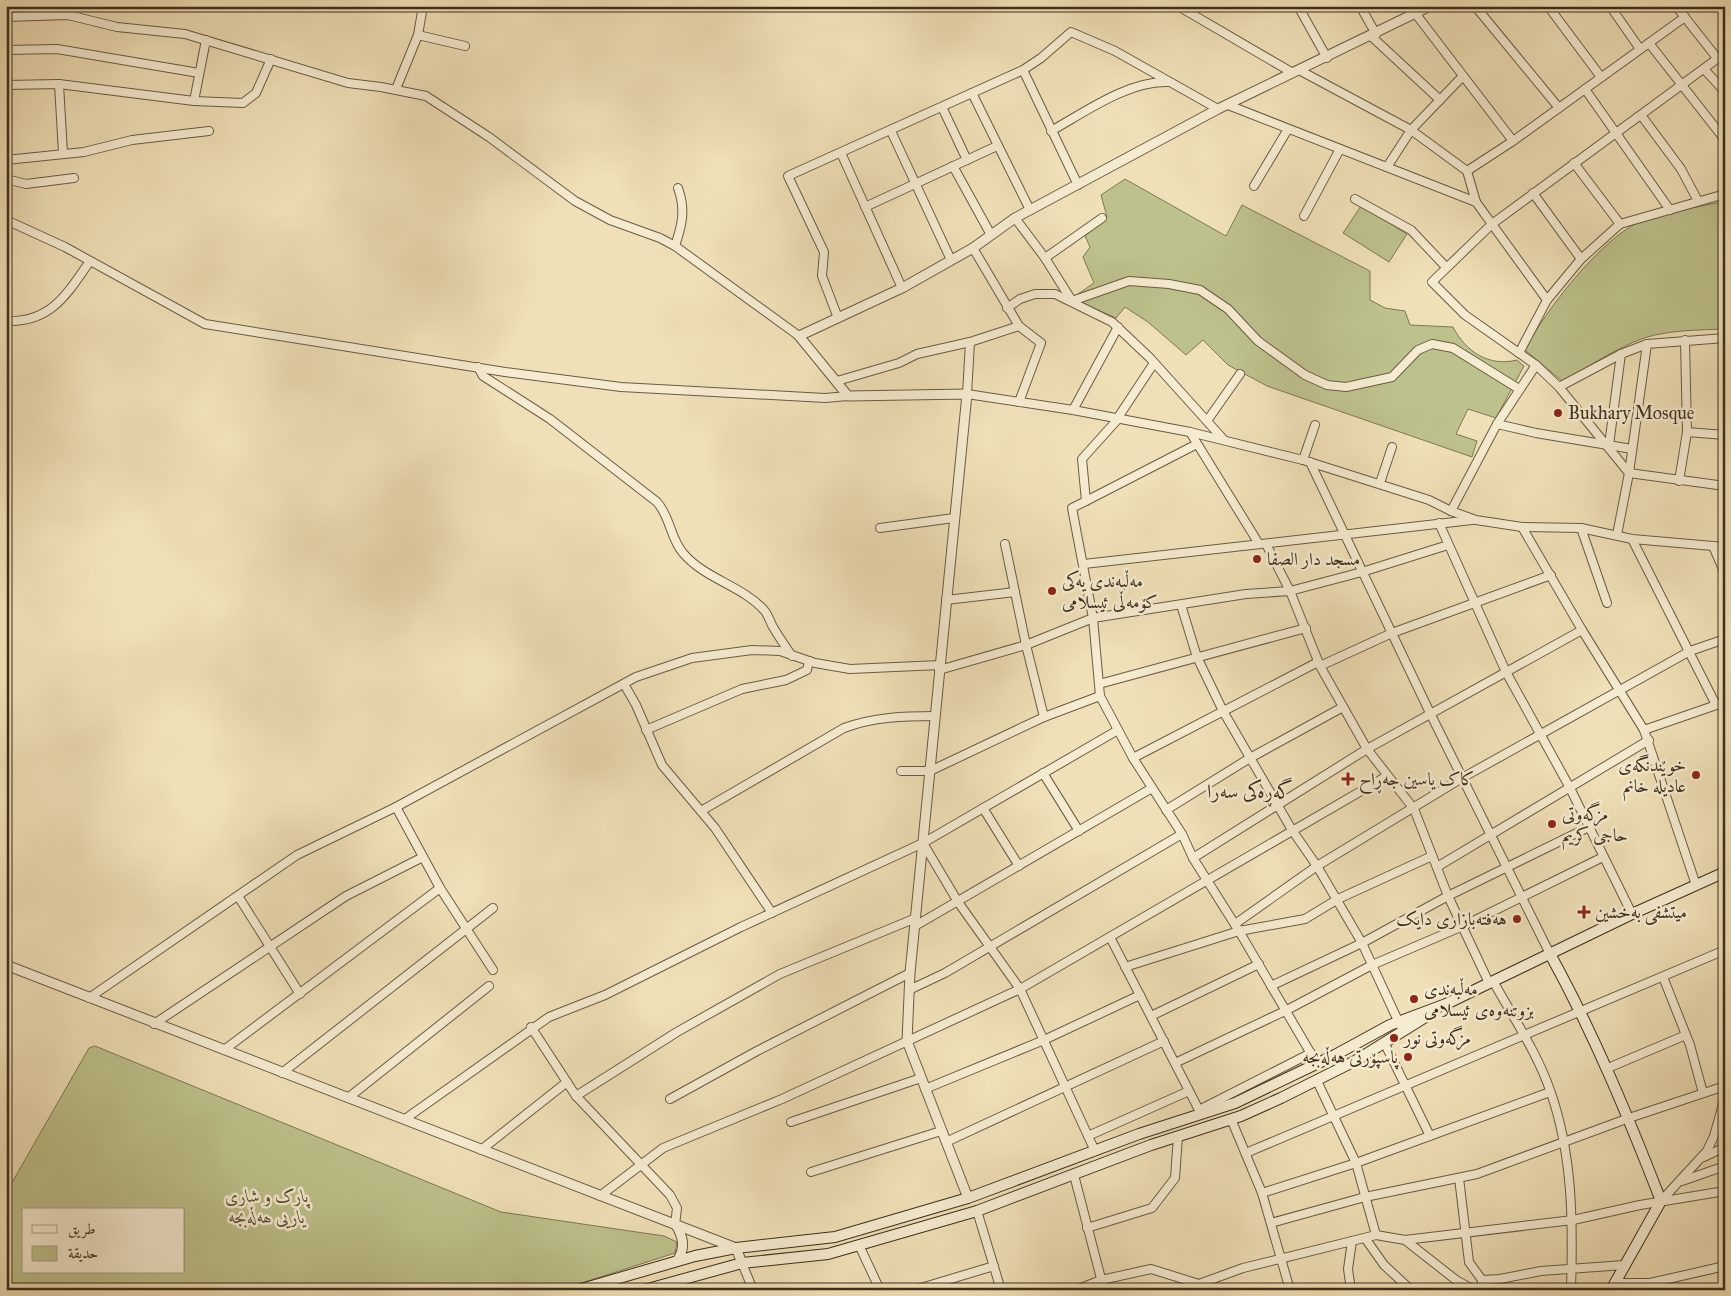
<svg xmlns="http://www.w3.org/2000/svg" width="1731" height="1296" viewBox="0 0 1731 1296" font-family="'IM FELL Great Primer',Amiri,serif">
<style>
.green{fill:#bdc18c;stroke:#7d7854;fill-rule:evenodd}
.lines{fill:none;stroke-linecap:round;stroke-linejoin:round}
.minor-casing{stroke:#6a5b44;stroke-width:10}
.tertiary-casing{stroke:#6a5b44;stroke-width:11}
.secondary-casing{stroke:#3d2f1d;stroke-width:12}
.minor{stroke:#f5ebd0;stroke-width:8}
.tertiary{stroke:#f5ebd0;stroke-width:9}
.secondary{stroke:#f5ebd0;stroke-width:10}
.poi-dot{fill:#8f2418;stroke:#f5ebd0;stroke-width:2}
.labels{text-anchor:middle;dominant-baseline:central;stroke-width:5;stroke-linejoin:round;paint-order:stroke}
.poi-label{font-size:18px;fill:#3d2f1d;stroke:#f5ebd0;text-anchor:start}
.park-label{font-size:18px;font-style:italic;fill:#574c33;stroke:#f5ebd0}
.quarter-label{font-size:20px;fill:#3d2f1d;stroke:#f5ebd0}
</style>
<rect width="100%" height="100%" fill="#f0e0b7"/>
<filter id="stains"><feTurbulence type="fractalNoise" baseFrequency=".004" numOctaves="4"/><feColorMatrix values="0 0 0 0 .2 0 0 0 0 .09 0 0 0 0 .02 0 0 0 .5 -.17"/></filter>
<radialGradient id="worn" r=".72"><stop offset=".6" stop-color="#630" stop-opacity="0"/><stop offset="1" stop-color="#630" stop-opacity=".3"/></radialGradient>
<g class="green">
<path d="M1125,179L1226,236L1242,205L1370,271V300L1385,308L1405,311L1410,325L1453,327C1466,352 1489,367 1517,360L1524,366L1496,418L1468,409L1456,434L1477,441L1472,457L1267,386L1228,365L1203,340L1186,355L1148,322L1125,307L1116,318L1084,304L1078,294L1094,283L1083,257L1090,247L1085,236L1107,217L1101,195Z"/>
<path d="M1721,202L1725,206V329C1699,330 1669,330 1644,338C1616,348 1589,367 1562,381L1525,350C1544,312 1600,240 1639,222C1659,213 1698,207 1721,202Z"/>
<polygon points="1361,206 1407,234 1389,262 1343,233"/>
<path d="M95,1046L501,1212L664,1236L677,1242L675,1253L560,1290H6V1193L89,1048ZM24,1210H184V1272H24Z"/>
</g>
<g class="lines">
<g class="minor-casing">
<g id="minor">
<polyline points="1178,6 1293,73"/>
<polyline points="1298,6 1327,58"/>
<polyline points="1360,6 1376,34"/>
<polyline points="1475,6 1559,108"/>
<polyline points="1548,6 1601,77"/>
<polyline points="1610,6 1640,49"/>
<polyline points="1676,6 1717,58"/>
<polyline points="1415,13 1513,141"/>
<polyline points="6,17 68,15 117,27 185,34 348,83 381,87 426,96 489,137 575,201 610,220 660,238 675,246 799,336"/>
<polyline points="418,35 465,46"/>
<polyline points="1371,36 1440,100"/>
<polyline points="1649,43 1725,140"/>
<polyline points="6,50 57,49 199,73"/>
<polyline points="1725,53 1492,224 1432,282 1465,315 1536,365 1559,387 1629,473 1725,486"/>
<polyline points="1704,69 1725,92"/>
<polyline points="1023,70 1078,185"/>
<polyline points="1299,70 1411,130 1467,171"/>
<polyline points="59,84 63,153"/>
<polyline points="6,85 59,84 194,101 243,103 256,93 271,59"/>
<polyline points="396,89 418,35 423,6"/>
<polyline points="1585,89 1670,210"/>
<polyline points="972,93 1030,210"/>
<polyline points="194,101 206,40"/>
<polyline points="1228,105 1476,202 1547,300"/>
<polyline points="942,107 967,160"/>
<polyline points="1641,115 1681,169 1698,201"/>
<polyline points="891,131 951,260"/>
<path d="M1051,131C1085,112 1128,81 1167,82"/>
<polyline points="841,153 902,288"/>
<polyline points="6,160 84,152 132,140 209,131"/>
<polyline points="1574,163 1620,224"/>
<polyline points="953,166 991,235"/>
<polyline points="1387,167 1411,130 1462,77"/>
<polyline points="6,179 26,184 74,178"/>
<polyline points="1254,186 1288,129"/>
<polyline points="1533,193 1581,259"/>
<polyline points="1355,199 1411,230 1446,267"/>
<polyline points="1476,202 1467,171 1513,141 1685,17"/>
<polyline points="865,207 997,146"/>
<polyline points="1304,216 1340,149"/>
<polyline points="1015,218 1045,258 1072,301 1129,281 1169,284 1200,290 1228,309 1258,341 1305,375 1327,385 1346,387 1392,377 1418,350 1432,344 1453,348 1519,389"/>
<polyline points="6,220 65,247 205,324 505,372 621,387 825,398 848,396"/>
<path d="M675,246C682,225 686,210 678,188"/>
<polyline points="1045,258 1102,218"/>
<polyline points="1007,308 1020,299 1035,294 1055,294 1112,322 1150,358 1224,440"/>
<polyline points="838,318 822,276 824,252 788,176 1023,70 1041,58 1071,32 1115,51 1218,109"/>
<path d="M6,321C51,323 67,294 90,261"/>
<polyline points="1019,326 1041,343 1019,402"/>
<polyline points="970,342 967,394 1073,410 1190,432 1303,460 1429,500 1451,511 1476,520 1522,527 1581,528 1632,539 1725,547"/>
<polyline points="1519,353 1547,300 1581,259 1620,224 1725,194"/>
<path d="M478,367L483,376L550,419L657,502C671,518 670,538 683,553C705,579 741,585 764,610C768,614 770,622 773,627C779,637 785,646 792,656"/>
<polyline points="837,381 899,363 917,354 970,342 1019,326 973,248"/>
<polyline points="1559,387 1621,354 1647,344 1725,338"/>
<polyline points="1073,410 1118,327"/>
<polyline points="1117,419 1154,363"/>
<polyline points="1118,419 1082,459 1086,501 1072,508 1093,618 1100,696 1133,758 1182,834 1193,858 1239,931 1317,1064"/>
<polyline points="1207,421 1240,374"/>
<polyline points="1497,424 1536,433 1632,449"/>
<polyline points="1190,432 1259,544"/>
<polyline points="1687,432 1725,435"/>
<polyline points="1609,445 1621,354"/>
<polyline points="1303,460 1315,425"/>
<polyline points="1310,462 1431,715 1550,954"/>
<polyline points="1679,481 1687,432 1685,340"/>
<polyline points="1380,483 1392,447"/>
<polyline points="1086,501 1197,444"/>
<polyline points="1451,511 1497,424 1536,365"/>
<polyline points="1439,523 1506,672 1570,788 1632,914"/>
<polyline points="1522,527 1582,630 1644,730 1696,885"/>
<polyline points="880,528 954,518"/>
<polyline points="1581,528 1607,603"/>
<polyline points="1617,535 1629,473 1647,344"/>
<polyline points="1632,539 1716,705"/>
<polyline points="1005,544 1026,645 1044,717"/>
<polyline points="1266,544 1290,591 1320,666 1367,749 1414,809 1448,896 1489,983"/>
<polyline points="1713,546 1725,574"/>
<polyline points="1084,564 1472,520"/>
<polyline points="946,600 1015,592"/>
<polyline points="1181,605 1197,657 1223,711 1292,830 1317,866 1362,943 1400,1025"/>
<polyline points="1320,666 1392,633 1551,575"/>
<polyline points="939,670 1026,645 1093,618 1246,594 1290,591 1362,572 1448,545"/>
<polyline points="624,684 636,705 662,765 715,828 772,913"/>
<polyline points="1099,684 1306,628"/>
<polyline points="646,730 742,689 786,680 807,670 809,661"/>
<polyline points="1644,730 1725,702"/>
<polyline points="1133,758 1318,662"/>
<polyline points="901,771 930,771 1044,717 1100,696"/>
<polyline points="1043,773 1079,831"/>
<polyline points="396,807 440,888 493,970"/>
<polyline points="983,808 1019,866"/>
<polyline points="1166,810 1250,758 1343,707"/>
<path d="M701,811L844,728C874,717 904,716 935,716"/>
<polyline points="923,843 958,902 1020,989 1095,1151"/>
<polyline points="1193,858 1367,749 1582,630"/>
<polyline points="1437,867 1649,740"/>
<polyline points="238,896 300,994"/>
<polyline points="1235,924 1317,866 1462,778 1690,651 1725,639"/>
<polyline points="915,926 1152,788"/>
<polyline points="1110,937 1201,1114"/>
<polyline points="1125,967 1239,931 1305,919 1338,899 1432,856"/>
<polyline points="1663,977 1690,1045 1703,1093"/>
<path d="M1493,981C1513,1017 1538,1054 1551,1093C1573,1157 1573,1223 1571,1290"/>
<polyline points="1271,986 1362,943 1448,896 1589,827"/>
<polyline points="909,990 945,973 1182,834"/>
<polyline points="89,998 297,855 396,807 636,677 692,658 752,650 780,651 815,663 850,669 940,665"/>
<polyline points="1151,1016 1259,964"/>
<polyline points="154,1024 346,896 423,857"/>
<polyline points="531,1027 576,1096 670,1195 677,1208 675,1225"/>
<polyline points="1385,1044 1430,1136"/>
<polyline points="224,1050 440,888"/>
<polyline points="1175,1063 1285,1011 1372,965 1463,926 1603,857"/>
<polyline points="1608,1068 1686,1035"/>
<polyline points="282,1073 493,908"/>
<polyline points="1317,1081 1356,1163 1376,1235"/>
<polyline points="925,1089 1044,1040 1140,995"/>
<polyline points="576,1096 677,1032 780,974 916,918"/>
<polyline points="348,1098 489,986"/>
<polyline points="670,1099 757,1051 910,973"/>
<polyline points="1199,1110 1311,1053"/>
<polyline points="405,1119 549,1017 605,995 741,927 923,843 1118,730"/>
<polyline points="1231,1119 1262,1193 1290,1290"/>
<polyline points="791,1122 921,1078"/>
<polyline points="1088,1136 1189,1091"/>
<polyline points="946,1142 1164,1041"/>
<polyline points="481,1150 567,1082"/>
<polyline points="1246,1153 1725,950"/>
<polyline points="1704,1157 1725,1147"/>
<polyline points="811,1172 941,1131"/>
<polyline points="1074,1175 1104,1290"/>
<polyline points="1459,1178 1469,1262 1482,1280 1482,1290"/>
<polyline points="1682,1181 1725,1166"/>
<polyline points="1262,1193 1356,1163 1550,1092"/>
<polyline points="600,1196 663,1148 782,1099 1020,989 1387,776"/>
<polyline points="1661,1201 1707,1151 1714,1136 1725,1097"/>
<polyline points="977,1211 1001,1290"/>
<polyline points="1271,1223 1365,1197 1477,1174 1629,1118 1725,1086"/>
<polyline points="1087,1228 1152,1208 1175,1178 1178,1136"/>
<polyline points="1365,1238 1384,1265 1411,1290"/>
<polyline points="1405,1240 1456,1280 1474,1290"/>
<polyline points="859,1245 880,1290"/>
<polyline points="742,1263 753,1290"/>
<polyline points="1482,1280 1500,1279 1541,1271 1624,1265"/>
<polyline points="1614,1283 1650,1283 1725,1266"/>
<polyline points="914,1290 994,1266"/>
<polyline points="1076,1290 1101,1280 1151,1269 1199,1284 1243,1268 1376,1235 1405,1240 1573,1220 1640,1205 1725,1191"/>
<polyline points="1351,1290 1348,1269 1352,1241"/>
</g>
</g>
<g class="tertiary-casing">
<g id="tertiary">
<polyline points="6,965 736,1248 742,1263"/>
<polyline points="968,1198 907,1041 910,973 967,394 848,396 799,336 902,288 973,248 1015,218 1218,109 1430,6"/>
<path d="M676,1225C683,1237 686,1248 677,1261"/>
</g>
</g>
<g class="secondary-casing">
<g id="secondary">
<path d="M1550,954C1594,1034 1628,1116 1661,1201L1611,1290"/>
<polyline points="578,1290 695,1256 736,1248 835,1237 968,1198 1139,1134 1235,1103 1335,1055 1390,1025 1446,1004 1632,914 1725,872"/>
<polyline points="644,1290 742,1263 828,1254 977,1211 1151,1145 1241,1116 1281,1098 1355,1061 1432,1013"/>
</g>
</g>
<use href="#minor" class="minor"/>
<use href="#tertiary" class="tertiary"/>
<use href="#secondary" class="secondary"/>
</g>
<g class="poi-dot">
<circle cx="1558" cy="413" r="5"/>
<circle cx="1257" cy="559" r="5"/>
<circle cx="1052" cy="591" r="5"/>
<circle cx="1696" cy="775" r="5"/>
<path d="M1345.5 771.5h5v5h5v5h-5v5h-5v-5h-5v-5h5z"/>
<circle cx="1552" cy="824" r="5"/>
<path d="M1581.5 904.5h5v5h5v5h-5v5h-5v-5h-5v-5h5z"/>
<circle cx="1517" cy="919" r="5"/>
<circle cx="1414" cy="999" r="5"/>
<circle cx="1394" cy="1038" r="5"/>
<circle cx="1408" cy="1057" r="5"/>
</g>
<g class="labels">
<g class="poi-label">
<text x="1568" y="413">Bukhary Mosque</text>
<text x="1267" y="559">مسجد دار الصفا</text>
<text x="1062" y="581">مەڵبەندی یەکی<tspan x="1062" dy="21">کۆمەڵی ئیسلامی</tspan></text>
<text x="1686" y="765" text-anchor="end">خوێندنگەی<tspan x="1686" dy="21">عادیلە خانم</tspan></text>
<text x="1359" y="779">کاک یاسین جەڕاح</text>
<text x="1562" y="814">مزگە‌وتی<tspan x="1562" dy="21">حاجی كریم</tspan></text>
<text x="1595" y="912">میتشفی بەخشین</text>
<text x="1507" y="919" text-anchor="end">هەفتەبازاری دایک</text>
<text x="1424" y="989">مەڵبەندی<tspan x="1424" dy="21">بزوتنەوەی ئیسلامی</tspan></text>
<text x="1404" y="1038">مزگەوتی نور</text>
<text x="1398" y="1057" text-anchor="end">پاسپۆرتی هەڵەبجە</text>
</g>
<g class="park-label">
<text x="267" y="1196">پارک و شاری<tspan x="267" dy="21">یاریی ھەڵەبجە</tspan></text>
</g>
<g class="quarter-label">
<text x="1250" y="791">گەڕەکی سەرا</text>
</g>
</g>
<rect width="1731" height="1296" fill="none" stroke="#f0e0b7" stroke-width="25"/>
<rect x="8" y="8" width="1716" height="1281" fill="none" stroke="#3d2f1d" stroke-width="2.5"/>
<rect x="12" y="12" width="1706" height="1271" fill="none" stroke="#3d2f1d"/>
<rect x="22" y="1208" width="162" height="65" fill="#f5ebd0" stroke="#aba088"/>
<rect x="32" y="1225" width="25" height="8" fill="#f5ebd0" stroke="#aba088"/>
<text x="68" y="1234" font-size="15" fill="#3d2f1d">طريق</text>
<rect x="32" y="1246" width="25" height="15" fill="#bdc18c" stroke="#aba088"/>
<text x="68" y="1258" font-size="15" fill="#3d2f1d">حديقة</text>
<rect width="100%" height="100%" filter="url(#stains)"/>
<rect width="100%" height="100%" fill="url(#worn)"/>
</svg>
